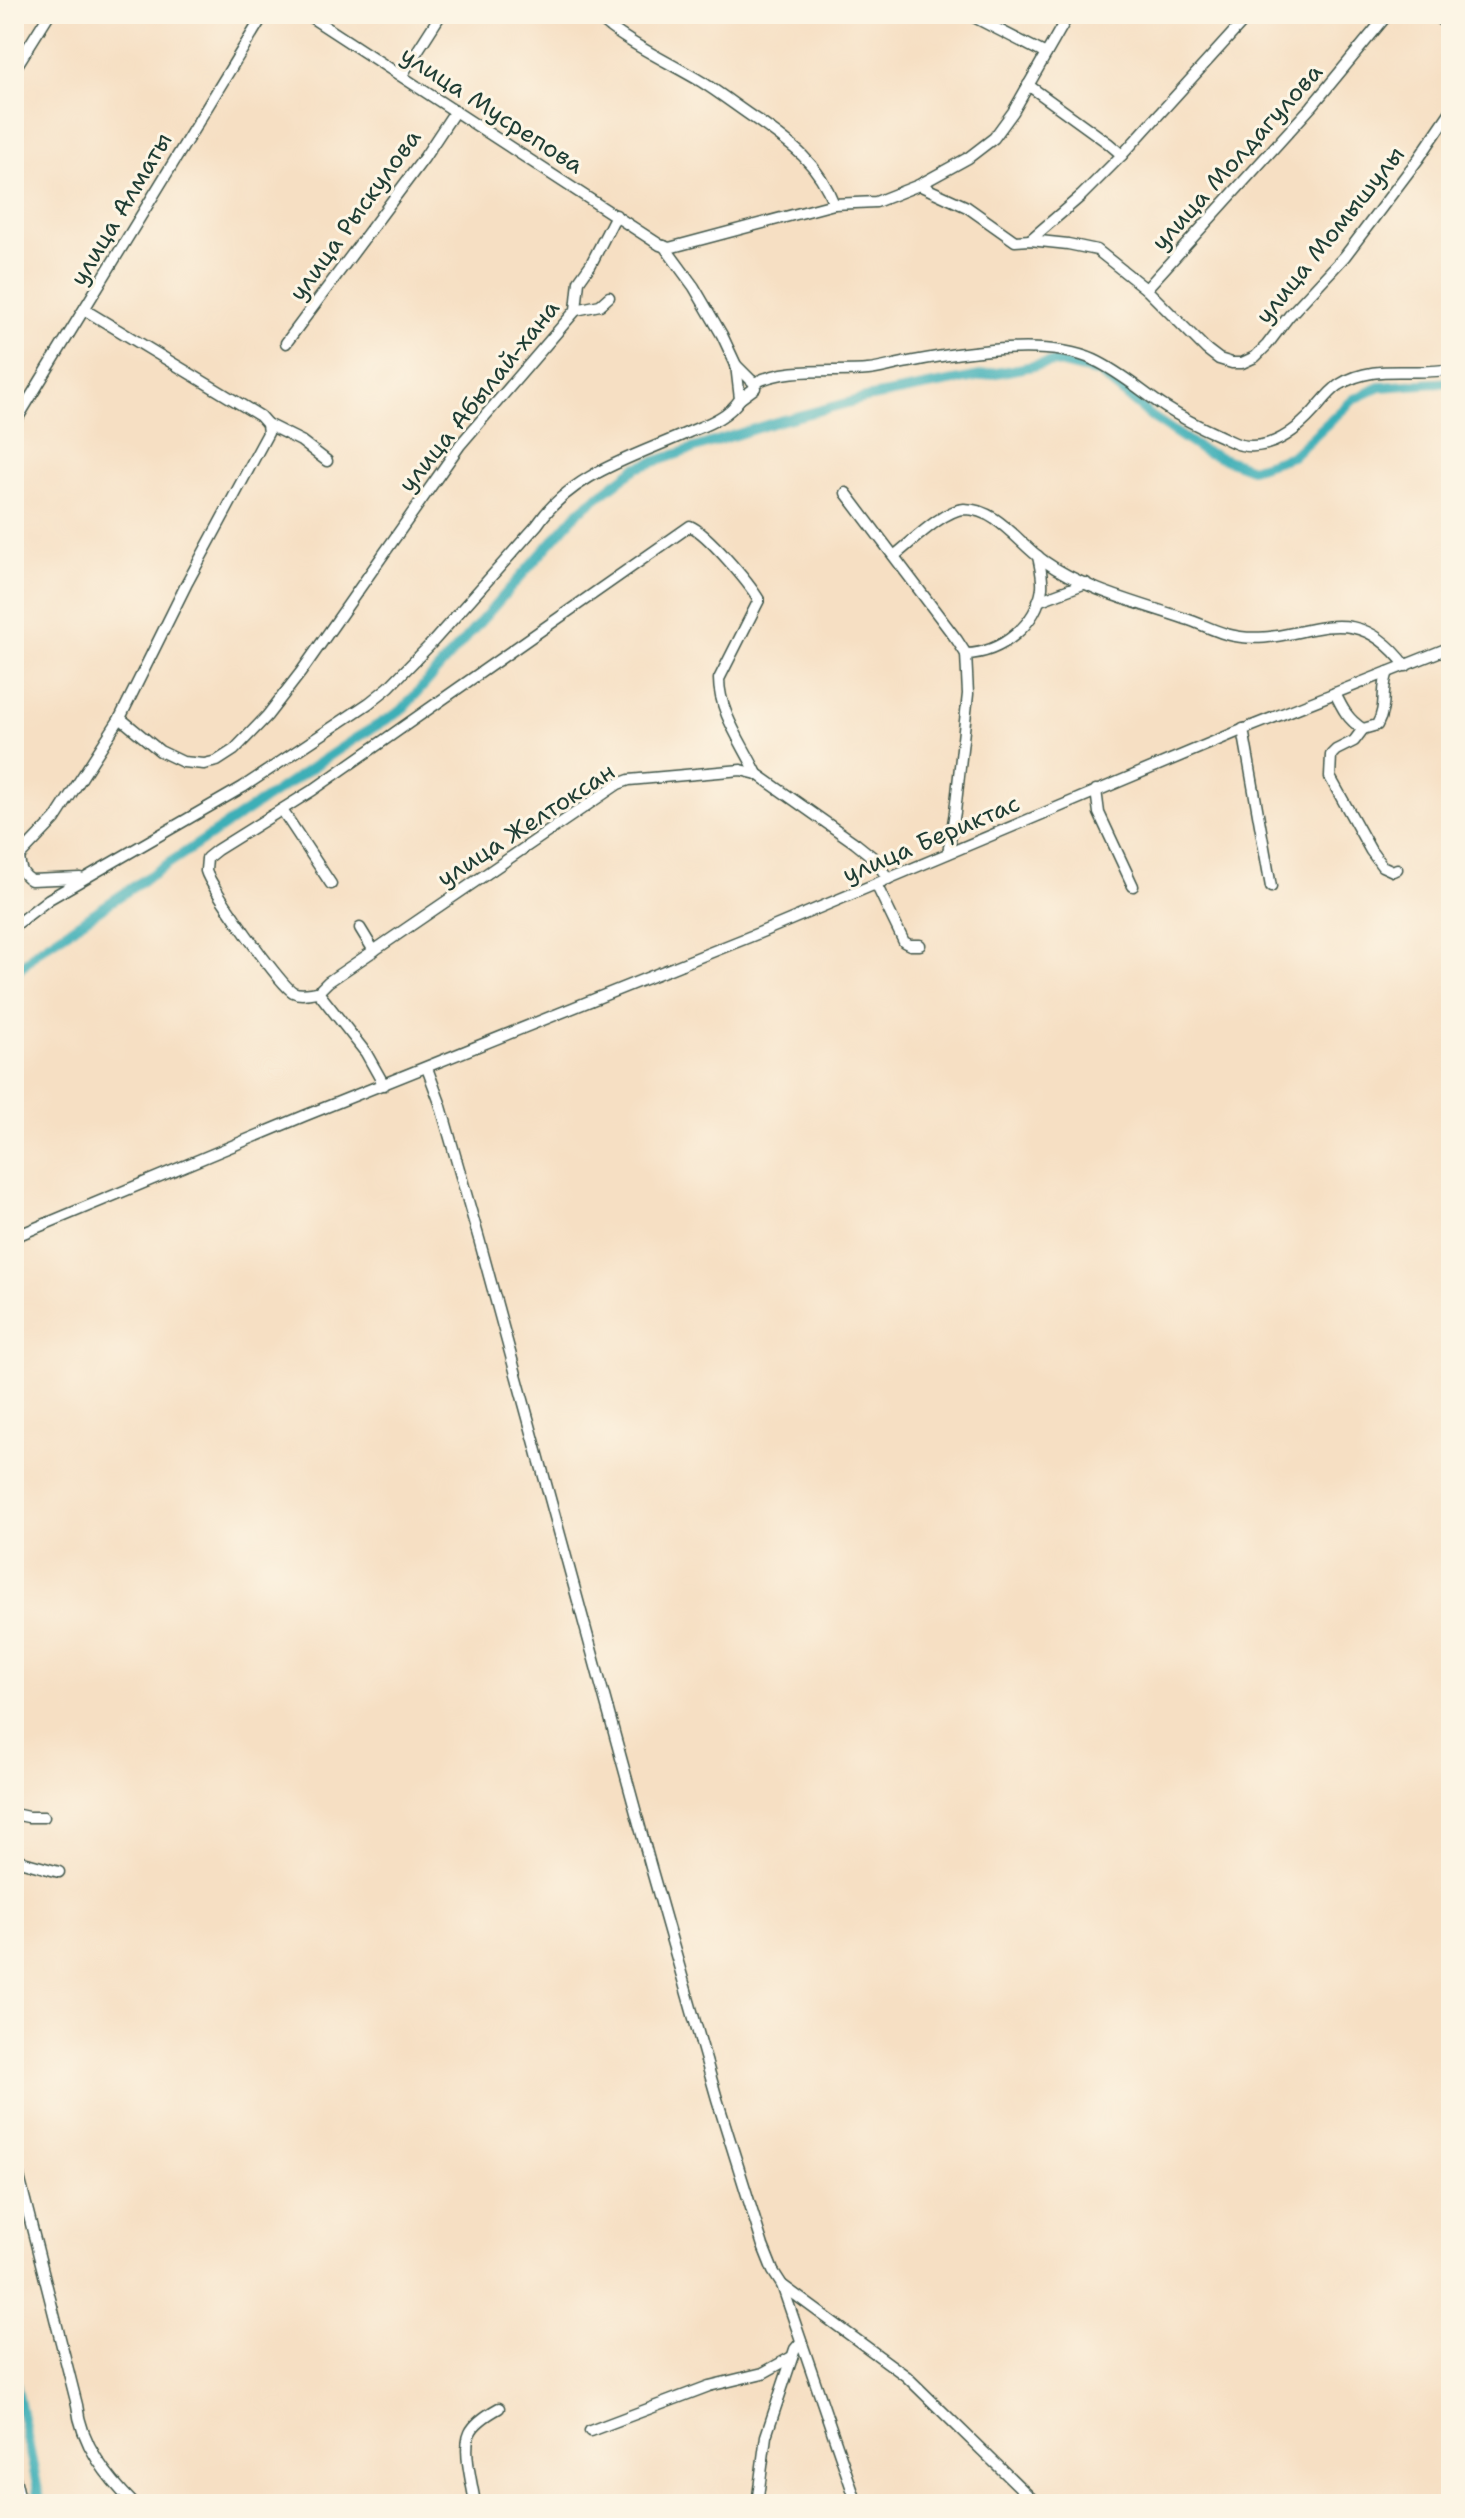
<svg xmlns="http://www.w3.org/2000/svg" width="1465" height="2518" viewBox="0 0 1465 2518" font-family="'Shantell Sans',sans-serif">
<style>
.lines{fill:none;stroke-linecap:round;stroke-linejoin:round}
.canal{stroke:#3eafb7;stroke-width:10}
.street-casing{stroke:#3f5549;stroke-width:13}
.street{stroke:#fff;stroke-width:10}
.labels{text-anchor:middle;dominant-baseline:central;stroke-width:6;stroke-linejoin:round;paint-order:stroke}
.street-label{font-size:24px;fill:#1f3d34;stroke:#fcf5e5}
</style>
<rect width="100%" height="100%" fill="#fcf5e5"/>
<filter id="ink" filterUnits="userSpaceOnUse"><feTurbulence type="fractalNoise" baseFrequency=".0125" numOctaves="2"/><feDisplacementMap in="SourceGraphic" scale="16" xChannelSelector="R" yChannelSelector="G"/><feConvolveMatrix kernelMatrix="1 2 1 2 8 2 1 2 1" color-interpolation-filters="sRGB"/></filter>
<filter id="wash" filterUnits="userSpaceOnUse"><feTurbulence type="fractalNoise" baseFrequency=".006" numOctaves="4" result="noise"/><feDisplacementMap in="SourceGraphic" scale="32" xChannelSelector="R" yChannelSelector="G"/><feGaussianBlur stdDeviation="1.8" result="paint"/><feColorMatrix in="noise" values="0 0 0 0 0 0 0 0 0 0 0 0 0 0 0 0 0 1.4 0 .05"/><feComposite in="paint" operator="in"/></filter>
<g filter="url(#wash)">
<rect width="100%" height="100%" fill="#f6dfc3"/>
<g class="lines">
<g class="canal">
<polyline points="14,975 36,952 356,738 401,711 579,511 636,468 707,444 776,422 866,398 1054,362 1099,373 1152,417 1203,451 1251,469 1292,456 1354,399 1380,387 1451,382"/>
<polyline points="14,2375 41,2504"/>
</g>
</g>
</g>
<g filter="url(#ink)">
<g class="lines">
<g class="street-casing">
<g id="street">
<polyline points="306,14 660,245 669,248 834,204 876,202 919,185 968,158 994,138 1013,112 1069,14"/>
<path d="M594,14C626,43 665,60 702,82C721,94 739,108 757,120C793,145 818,163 834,204"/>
<polyline points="968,14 1046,54"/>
<polyline points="1432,14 1451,27"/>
<polyline points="14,70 49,14"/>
<polyline points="402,75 441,14"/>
<polyline points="1028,85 1108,143 1122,155"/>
<polyline points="919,185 967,207 1015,241 1030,240 1068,244 1097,250 1146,289 1206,349 1219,359 1232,363 1242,363 1255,357 1267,345 1289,316 1345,256 1419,158 1451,111"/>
<polyline points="1030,240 1081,196 1122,155 1250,14"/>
<polyline points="664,246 694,287 722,335 736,365 754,383"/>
<polyline points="1146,289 1312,106 1388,14"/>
<polyline points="576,310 600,305 609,297"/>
<polyline points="286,343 424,158 455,111"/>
<path d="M740,399L755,388L754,383C788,366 831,373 868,370C882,369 895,364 909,362C960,352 1047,338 1094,360C1120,372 1141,391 1165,407C1182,418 1200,427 1218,435C1225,438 1233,443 1241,445C1270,451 1296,431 1314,411C1322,402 1329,392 1339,385C1375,362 1413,377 1451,369"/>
<path d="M14,424C97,287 180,150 264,14"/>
<polyline points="267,424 301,441 327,461"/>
<polyline points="846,493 957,640 966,654 968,694 955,812 948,853"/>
<path d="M894,556C911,543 943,510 964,509C998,509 1018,543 1044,561C1085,590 1139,603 1186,619C1199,623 1212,630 1226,634C1297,654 1346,586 1406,666"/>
<polyline points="1038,601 1086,583"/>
<path d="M966,654C1001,653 1037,625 1042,588C1043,577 1040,567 1038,556"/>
<path d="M1335,693C1342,708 1348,720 1363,729L1377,725C1388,705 1380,691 1388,672"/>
<polyline points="120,718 160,751 183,762 204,764 217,761 234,750 267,716 301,672 460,445 576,310 579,281 591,264 616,215"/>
<polyline points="1243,729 1271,887"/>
<polyline points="1363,729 1354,741 1336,750 1331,755 1330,777 1371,851 1382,866 1393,871 1397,869"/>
<polyline points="1096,790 1099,813 1133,886"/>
<polyline points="282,810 331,884"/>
<path d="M19,857C20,867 21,874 31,880L80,878"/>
<polyline points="14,862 55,819 120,718 186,585 268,433 267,424 260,416 85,310"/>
<polyline points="876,884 904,942 910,945 920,945"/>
<path d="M14,926L49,899L243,787L369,703L389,687L430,645L537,525C572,473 634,457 689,432C708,424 728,417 740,399L736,365"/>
<polyline points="360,928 374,951"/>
<path d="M318,992C309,993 301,996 293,992C280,985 210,886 206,871C206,869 207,860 207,858L217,850L313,790L690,526C707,533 749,583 759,600L719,679C719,713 743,744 757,774"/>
<polyline points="318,992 328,982 618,784 629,780 741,770 757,774 855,843 875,859 888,879"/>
<polyline points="318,992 366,1053 384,1085"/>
<polyline points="427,1068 440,1103 479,1239 650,1864 717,2099 763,2246 773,2271 782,2285 857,2504"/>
<polyline points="14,1237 304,1116 759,933 1237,732 1451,647"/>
<polyline points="14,1814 28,1817 44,1817"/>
<polyline points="14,1856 23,1862 59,1872"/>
<path d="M14,2157L77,2405C81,2444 107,2477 134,2504"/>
<polyline points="782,2285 906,2376 1037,2504"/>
<polyline points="590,2431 709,2386 763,2373 792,2357"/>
<polyline points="14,2474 21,2504"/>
<path d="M475,2504C473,2486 462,2450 470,2433C475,2422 490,2413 499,2408"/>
<polyline points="757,2504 766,2436 795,2349 801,2342"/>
</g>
</g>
<use href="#street" class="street"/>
</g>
</g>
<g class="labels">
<g class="street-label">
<text transform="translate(492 110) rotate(33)">улица Мусрепова</text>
<text transform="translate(1237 157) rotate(-48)">улица Молдагулова</text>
<text transform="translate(121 209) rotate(-59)">улица Алматы</text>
<text transform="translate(355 215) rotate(-54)">улица Рыскулова</text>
<text transform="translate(1330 235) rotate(-51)">улица Момышулы</text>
<text transform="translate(479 396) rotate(-51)">улица Абылай-хана</text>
<text transform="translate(526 825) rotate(-33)">улица Желтоксан</text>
<text transform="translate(931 839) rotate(-23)">улица Бериктас</text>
</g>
</g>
<rect width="1465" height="2518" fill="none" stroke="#fcf5e5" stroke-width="48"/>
</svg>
